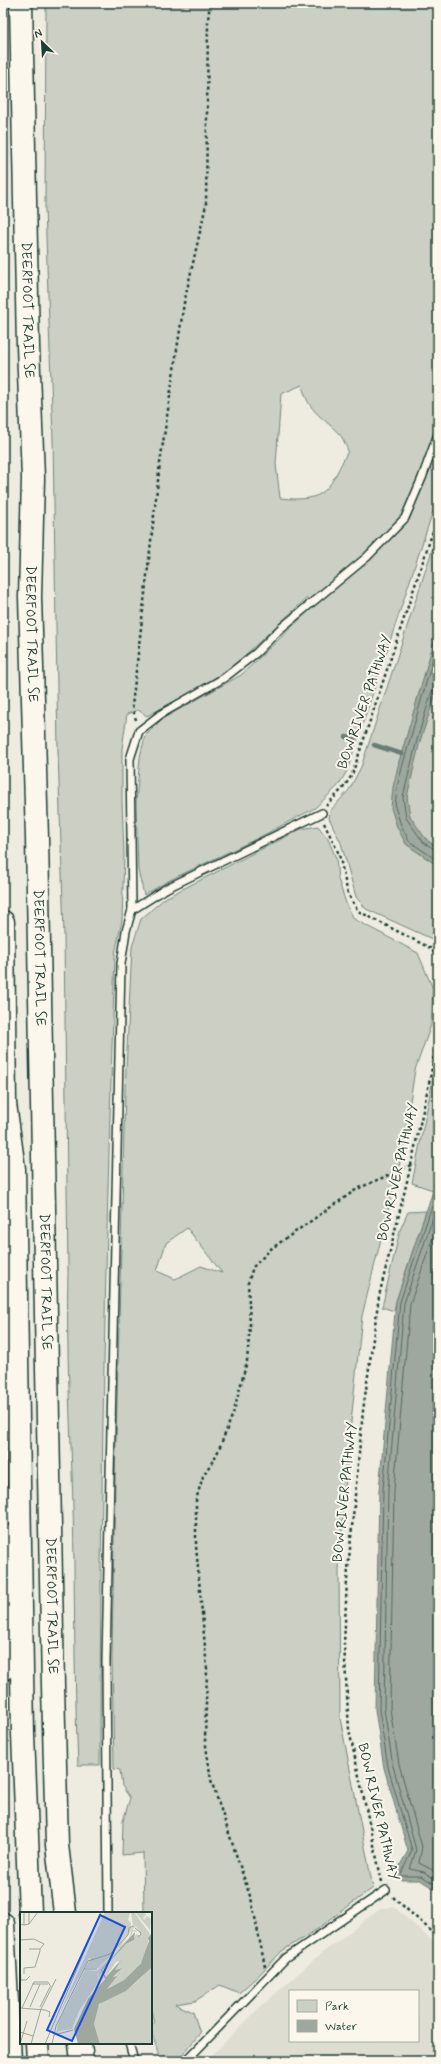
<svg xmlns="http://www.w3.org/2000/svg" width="441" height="2064" viewBox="0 0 441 2064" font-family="Mynerve,sans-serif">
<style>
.built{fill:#ddddd2;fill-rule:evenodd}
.green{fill:#cbcfc4;stroke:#75867c;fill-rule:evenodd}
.water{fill:#9fa89f;stroke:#6c7d74}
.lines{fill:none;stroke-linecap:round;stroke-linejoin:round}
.shore{stroke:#52685f;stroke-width:1}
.stream{stroke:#6c7d74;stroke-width:4.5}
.service-casing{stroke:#1f3d34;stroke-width:10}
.motorway-casing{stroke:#1f3d34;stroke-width:25}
.path{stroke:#1f3d34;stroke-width:2.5;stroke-dasharray:3 3;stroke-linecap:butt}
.service{stroke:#fbf7ec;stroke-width:7}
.motorway{stroke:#fbf7ec;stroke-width:22}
.labels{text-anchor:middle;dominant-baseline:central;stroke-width:4;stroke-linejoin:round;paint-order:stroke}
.street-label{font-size:14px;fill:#1f3d34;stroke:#fbf7ec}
.inset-road{fill:none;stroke:#9ba69c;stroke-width:1}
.view{fill:#1d4ed8;fill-opacity:0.15;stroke:#1d4ed8;stroke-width:2}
.inset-edge{fill:none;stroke:#1f3d34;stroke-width:2}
</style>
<rect width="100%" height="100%" fill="#eeece1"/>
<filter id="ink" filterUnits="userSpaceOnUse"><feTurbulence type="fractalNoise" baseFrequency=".025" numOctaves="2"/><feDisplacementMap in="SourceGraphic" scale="8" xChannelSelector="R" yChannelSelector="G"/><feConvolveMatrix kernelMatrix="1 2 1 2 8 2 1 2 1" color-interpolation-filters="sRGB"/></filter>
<g filter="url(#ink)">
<path class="built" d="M394,1907L438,1946V2061H206L259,2008L322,1953L381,1908ZM290,1991H418V2041H290Z"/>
<g class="green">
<path d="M46,3H438V496L347,771L338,786L315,808L258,838L170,880L144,895L138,870L136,802L140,757L145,736L162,719L241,675L314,606L307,598L232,667L190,693L147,716L138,710L127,714L122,749V800L124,855L122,920L115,954C106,1224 100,1495 100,1765H78C74,1679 75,1593 73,1507C71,1429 66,1350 68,1271L64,935L58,751L53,440L45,207ZM302,385C308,413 324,417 341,436C344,440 346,446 348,451C328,489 328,503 280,498L276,464L281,394Z"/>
<polygon points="438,532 438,628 399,762 406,844 438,866 438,948 432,939 366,909 356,897 341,843 329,818 330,811 349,790 361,767"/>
<path d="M438,687V848C427,841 416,829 410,817C398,791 429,715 438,687Z"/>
<path d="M318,826L328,839L336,858L338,879L346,903L354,919L418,953L433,989L431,1025L415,1070L401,1158L362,1316L348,1451L339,1570L340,1718L373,1888L316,1930L282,1951L259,1975L239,1993L220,1985L195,2001L175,2004L193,2012L200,2033L178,2061H159C159,2048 151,2038 151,2025L154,2023L151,2010V1913H144L143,1853L122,1855L123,1821L130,1798L122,1786L120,1770L114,1769L112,1656L115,1480L125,1090L132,947L141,919L165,898L301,829ZM187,1228L222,1273L201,1266L175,1279L157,1271L166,1243Z"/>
<polygon points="438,1054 438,1176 433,1190 412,1183"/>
<polygon points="426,1211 396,1301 394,1311 382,1307 400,1230 408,1212"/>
</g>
<g class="water">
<polygon points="438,628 438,687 420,741 407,797 410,816 427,841 438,848 438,866 406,844 397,827 391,808 393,787 399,762"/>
<polygon points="438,1176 438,1891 420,1880 401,1880 395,1874 408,1851 384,1768 375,1710 379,1490 396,1301"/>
</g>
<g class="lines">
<g class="shore">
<polyline points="438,641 403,764 397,788 395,807 401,825 409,841 438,861"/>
<polyline points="438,688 432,691 417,740 403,797 406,818 424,843 438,851"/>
<polyline points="438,1188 400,1302 383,1490 379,1710 388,1767 412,1850 401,1874 403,1876 421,1876 438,1886"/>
<polyline points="438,1203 404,1303 388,1490 384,1709 393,1766 416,1850 410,1869 424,1872 438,1881"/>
<polyline points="438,1222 410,1304 394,1490 390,1709 399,1764 422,1847 419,1863 438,1873"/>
</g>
<g class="stream">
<polyline points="346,737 354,739"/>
<polyline points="374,745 402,754"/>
</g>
<g class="service-casing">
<g id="service">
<polyline points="132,910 167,888 322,813"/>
<polyline points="108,1913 106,1661 121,964 126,931 132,910 130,759 139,731 161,714 224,678 256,653 280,629 367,557 405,518 422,478 438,434"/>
<polyline points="129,2043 134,2061"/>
<polyline points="186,2061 286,1958 386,1890"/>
</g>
</g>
<g class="motorway-casing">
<g id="motorway">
<path id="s1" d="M21,3L28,346L33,478L30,597L37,838L53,1686L57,1845L65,1913"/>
<polyline points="3,922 5,1104 14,1169 23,1734 30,1913"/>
<polyline points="3,1669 5,1537"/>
<polyline points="3,1924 10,2061"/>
<polyline points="37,2043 38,2061"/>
<polyline points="80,2043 82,2061"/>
</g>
</g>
<g class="path">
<polyline points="136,720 132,706 160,463 184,303 206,205 208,20 210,3"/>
<polyline points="326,806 344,787 352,775 438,516"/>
<polyline points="324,823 339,854 348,894 358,911 430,948 438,957"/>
<polyline points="382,1882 349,1730 344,1644 347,1580 363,1411 379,1296 411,1165 431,1074 438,1029"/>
<polyline points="393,1897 438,1937"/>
<polyline points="265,1967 252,1902 211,1780 205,1739 207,1669 196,1546 196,1500 203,1476 217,1454 234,1411 247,1361 250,1325 248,1283 253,1267 272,1248 357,1189 411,1165"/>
</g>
<use href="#service" class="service"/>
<use href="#motorway" class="motorway"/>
</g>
</g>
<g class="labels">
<g class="street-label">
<text stroke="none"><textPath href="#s1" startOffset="307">DEERFOOT TRAIL SE</textPath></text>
<text stroke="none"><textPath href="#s1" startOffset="631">DEERFOOT TRAIL SE</textPath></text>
<text transform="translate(365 702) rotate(-71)">BOW RIVER PATHWAY</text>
<text stroke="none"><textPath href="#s1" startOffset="955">DEERFOOT TRAIL SE</textPath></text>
<text transform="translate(398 1172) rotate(-77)">BOW RIVER PATHWAY</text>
<text stroke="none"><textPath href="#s1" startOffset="1279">DEERFOOT TRAIL SE</textPath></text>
<text transform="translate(345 1492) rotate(-84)">BOW RIVER PATHWAY</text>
<text stroke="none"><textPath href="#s1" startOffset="1603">DEERFOOT TRAIL SE</textPath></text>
<text transform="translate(378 1812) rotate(77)">BOW RIVER PATHWAY</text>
</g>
</g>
<g transform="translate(20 1912)">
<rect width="132" height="132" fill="#eeece1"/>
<path d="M85,0H110L108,8L111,11V17L113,13L111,0H114L130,22L124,47L104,68L86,77L101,56L95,58L100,49L96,50L86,65L82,58L106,32L113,29L116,22L122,25L116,14L111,19L101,33L109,26L112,18H116L117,20L113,19L110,27L82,57L85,66L74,80L80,68L77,60L79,69L59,99L52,117L39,119L36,122L39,109L65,58L77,59L101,34L78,56H65L71,47L69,46L39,103ZM115,0H124L126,3L123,6L124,8L127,4L131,7L130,18ZM129,55H132L131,132H80L74,112L78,94L83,89L106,79L122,65Z" fill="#cbcfc4"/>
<path d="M115,20L114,28L106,32L82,58L86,65L101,48L95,58L102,56L93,65L97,64L87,77L104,68L121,51L129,29L128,26L132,21V55L106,79L79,92L74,112L80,132H58L54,117L68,87L85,67L81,58Z" fill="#9fa89f"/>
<path class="inset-road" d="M0,12L4,13V0M9,12L18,0M4,13L9,12V0M115,16L121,21L120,24H118M0,25V54M0,28L14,27L24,32L20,37M0,55L1,68H6L10,64M64,57H77M4,62V56L15,55L20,39V37H9M12,72H28M10,95L20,72M20,95L30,75M0,96L25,98L30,100L29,105M2,96L14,70H28L31,75M0,120L13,124M34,123L53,118M0,132L7,109M11,132L21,97L36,67M25,132L81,0M32,132L36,114L68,49L90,42L108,23L109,16L113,14"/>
<path class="view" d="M80,3L105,15L52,129L27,118Z"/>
<rect width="132" height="132" class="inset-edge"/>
</g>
<rect width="441" height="2064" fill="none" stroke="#fbf7ec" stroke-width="16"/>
<rect x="8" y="8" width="425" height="2048" fill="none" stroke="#1f3d34" stroke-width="1.5" filter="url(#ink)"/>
<rect x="289" y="1990" width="130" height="52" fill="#fbf7ec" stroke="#a3ada2"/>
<rect x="297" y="2000" width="20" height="12" fill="#cbcfc4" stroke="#a3ada2"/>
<text x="325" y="2010" font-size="12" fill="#1f3d34">Park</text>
<rect x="297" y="2020" width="20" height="12" fill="#9fa89f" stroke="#a3ada2"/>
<text x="325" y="2030" font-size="12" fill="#1f3d34">Water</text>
<g transform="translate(42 42) rotate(335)" stroke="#fbf7ec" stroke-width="3" paint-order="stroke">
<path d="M0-3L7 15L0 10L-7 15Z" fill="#1f3d34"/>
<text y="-6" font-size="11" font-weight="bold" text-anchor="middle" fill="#1f3d34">N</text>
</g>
</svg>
